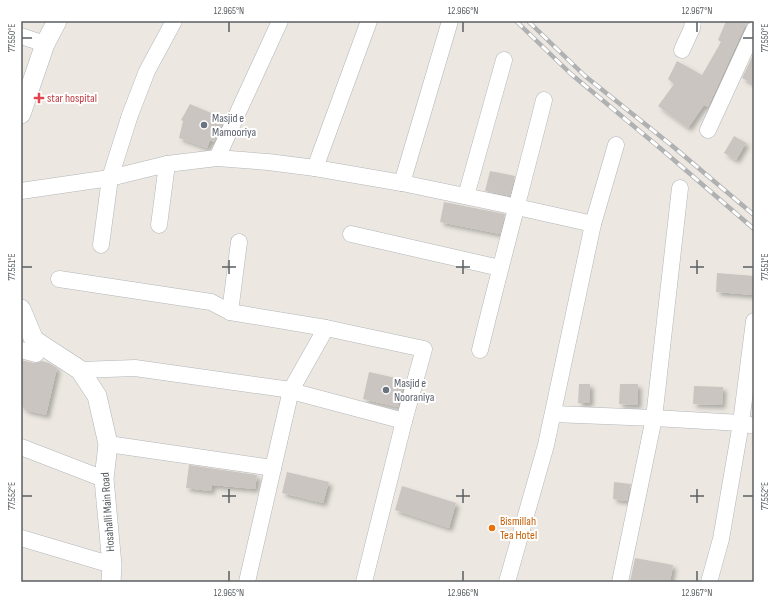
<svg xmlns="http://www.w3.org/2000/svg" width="775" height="603" viewBox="0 0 775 603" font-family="'Sofia Sans Condensed',sans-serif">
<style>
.building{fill:#cac5c0;filter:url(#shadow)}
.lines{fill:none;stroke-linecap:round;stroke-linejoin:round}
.minor-casing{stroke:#b2b5b9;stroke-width:17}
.tertiary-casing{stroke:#b2b5b9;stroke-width:20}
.minor{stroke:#fff;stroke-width:16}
.tertiary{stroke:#fff;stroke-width:19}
.rail-casing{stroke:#b0b1b2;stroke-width:4.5}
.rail{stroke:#fff;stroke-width:3;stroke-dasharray:9;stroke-linecap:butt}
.ticks{fill:none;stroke:#5a5f62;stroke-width:1.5}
.health-dot{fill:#e0444e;stroke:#fff;stroke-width:1.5}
.worship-dot{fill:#6b7280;stroke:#fff;stroke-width:1.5}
.food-dot{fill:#e8710a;stroke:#fff;stroke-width:1.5}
.labels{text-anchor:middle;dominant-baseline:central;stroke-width:4;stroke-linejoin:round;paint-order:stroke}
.health-label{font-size:12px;fill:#be3a42;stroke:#fff;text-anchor:start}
.worship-label{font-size:12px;fill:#5b616d;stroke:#fff;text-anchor:start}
.street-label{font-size:12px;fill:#5a5f62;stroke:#fff}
.food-label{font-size:12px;fill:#c56008;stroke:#fff;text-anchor:start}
.neatline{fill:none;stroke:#5a5f62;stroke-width:1.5}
.ticks-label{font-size:10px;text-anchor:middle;fill:#5a5f62}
</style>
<defs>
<filter id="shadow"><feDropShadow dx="3.5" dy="3.5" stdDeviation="2" flood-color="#0004"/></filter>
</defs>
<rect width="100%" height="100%" fill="#ece8e1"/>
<g class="building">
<polygon points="726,21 752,21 745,26 708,107 704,105 688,128 658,106 674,84 668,79 677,61 702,75 721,42 718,40"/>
<polygon points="754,53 754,84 742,78"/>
<polygon points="190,104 225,119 214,142 210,140 207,148 179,138 183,121 181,120"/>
<polygon points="734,136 746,143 736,160 724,153"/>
<polygon points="490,171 515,176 510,196 485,191"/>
<polygon points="444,202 505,214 500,234 440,222"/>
<polygon points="717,273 754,276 754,295 716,292"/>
<polygon points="21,360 34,363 42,361 49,363 57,368 46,415 25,410 25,408 21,407"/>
<polygon points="369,372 405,380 398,407 363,399"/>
<polygon points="579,384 590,384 590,403 578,403"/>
<polygon points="620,384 638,384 638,405 619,404"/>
<polygon points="694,386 723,387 722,405 693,404"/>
<polygon points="189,465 257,475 255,489 212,485 211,491 186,488"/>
<polygon points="287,472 329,482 323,503 282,493"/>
<polygon points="614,482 631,484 627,501 613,499"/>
<polygon points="402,486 456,503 449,528 395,510"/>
<polygon points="635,558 673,565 670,582 630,582"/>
</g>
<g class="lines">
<g class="minor-casing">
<g id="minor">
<polyline points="21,36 45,44"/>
<polyline points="682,50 692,28 693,21"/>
<polyline points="708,130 754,30"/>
<polyline points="217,158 280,21"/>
<polyline points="315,168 369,21"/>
<polyline points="402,183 450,21"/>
<polyline points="21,191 110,178 167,164 217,158 268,162 315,168 402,183 517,207 593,224"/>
<polyline points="466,196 504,60"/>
<polyline points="159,225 167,164"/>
<polyline points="351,234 500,268"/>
<polyline points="101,245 110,178 130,115 147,71 174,21"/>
<polyline points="59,279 211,302 230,312 326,328 424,349 404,421 364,582"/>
<polyline points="230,312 239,242"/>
<polyline points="21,350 36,354 34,340"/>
<path d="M480,350C500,267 523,184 544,100"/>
<polyline points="80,370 135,368 291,390 291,391 404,421"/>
<polyline points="553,414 654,418 741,423 754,426"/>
<polyline points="108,444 273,468"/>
<polyline points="21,447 104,479"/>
<polyline points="21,538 112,565"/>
<polyline points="247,582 291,390 326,328"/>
<polyline points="507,582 546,445 593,224 616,145"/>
<polyline points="620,582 654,418 680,188"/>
<polyline points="709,582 721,539 741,423 754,321"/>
</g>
</g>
<g class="tertiary-casing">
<g id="tertiary">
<polyline points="21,114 45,44 57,21"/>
<polyline points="21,309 34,340 80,370 97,396 108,444 104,479 112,565 111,582"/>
</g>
</g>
<use href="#minor" class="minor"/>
<use href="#tertiary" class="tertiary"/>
<g class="rail-casing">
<g id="rail">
<polyline points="516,21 571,74 660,148 754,229"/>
<polyline points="528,21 585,76 670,144 754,215"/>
</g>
</g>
<use href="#rail" class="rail"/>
</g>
<path class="ticks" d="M229,22V32M463,22V32M697,22V32M22,38H32M743,38H753M229,260V274M463,260V274M697,260V274M22,267H32M222,267H236M456,267H470M690,267H704M743,267H753M229,489V503M463,489V503M697,489V503M22,496H32M222,496H236M456,496H470M690,496H704M743,496H753M229,571V581M463,571V581M697,571V581"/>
<path class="health-dot" d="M37 92h4v4h4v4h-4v4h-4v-4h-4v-4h4z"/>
<g class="worship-dot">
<circle cx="204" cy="125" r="4"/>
<circle cx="386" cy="390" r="4"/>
</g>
<circle class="food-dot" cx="492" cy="528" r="4"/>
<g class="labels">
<g class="health-label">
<text x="47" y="98">star hospital</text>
</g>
<g class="worship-label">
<text x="212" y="118">Masjid e<tspan x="212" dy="14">Mamooriya</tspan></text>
<text x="394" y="383">Masjid e<tspan x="394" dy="14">Nooraniya</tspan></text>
</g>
<g class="street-label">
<text transform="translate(108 512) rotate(-94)">Hosahalli Main Road</text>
</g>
<g class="food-label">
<text x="500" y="521">Bismillah<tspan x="500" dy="14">Tea Hotel</tspan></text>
</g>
</g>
<rect width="775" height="603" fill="none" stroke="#ffffff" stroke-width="44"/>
<rect x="22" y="22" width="731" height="559" class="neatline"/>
<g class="ticks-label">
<text x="229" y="14">12.965°N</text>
<text x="463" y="14">12.966°N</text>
<text x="697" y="14">12.967°N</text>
<text transform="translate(764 38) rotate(-90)" y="4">77.550°E</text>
<text transform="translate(11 38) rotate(-90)" y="4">77.550°E</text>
<text transform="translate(764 267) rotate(-90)" y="4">77.551°E</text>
<text transform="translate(11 267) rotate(-90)" y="4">77.551°E</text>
<text transform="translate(764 496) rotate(-90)" y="4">77.552°E</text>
<text transform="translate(11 496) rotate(-90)" y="4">77.552°E</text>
<text x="229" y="596">12.965°N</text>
<text x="463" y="596">12.966°N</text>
<text x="697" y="596">12.967°N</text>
</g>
</svg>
